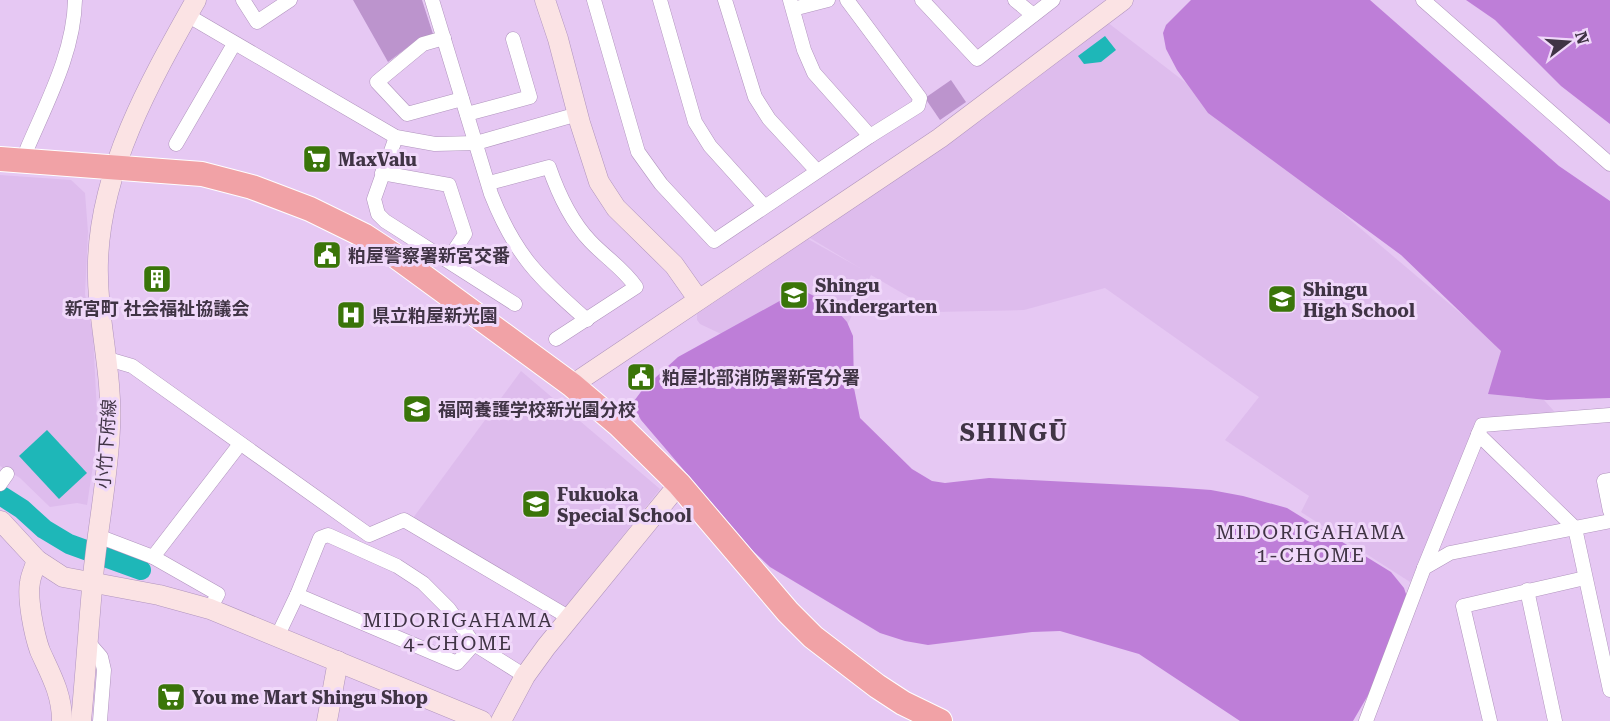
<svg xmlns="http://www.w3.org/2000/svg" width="1610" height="721" viewBox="0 0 1610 721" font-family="'Roboto Serif','Noto Sans JP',serif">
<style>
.built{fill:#debced}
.green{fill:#bc94cd}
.forest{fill:#be7ed8}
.water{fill:#1eb7b8}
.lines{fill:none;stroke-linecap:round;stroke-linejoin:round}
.river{stroke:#1eb7b8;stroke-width:20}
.street-casing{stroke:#b094bd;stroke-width:15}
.secondary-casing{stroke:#b094bd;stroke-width:21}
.highway-casing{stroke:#fff;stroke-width:26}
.street{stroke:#fff;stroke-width:14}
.secondary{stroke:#fbe3e4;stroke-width:20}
.highway{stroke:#f1a2a6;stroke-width:24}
.labels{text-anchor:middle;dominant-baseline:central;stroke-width:6;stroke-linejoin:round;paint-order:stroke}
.poi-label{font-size:18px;font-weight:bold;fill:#403445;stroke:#f0d8fa;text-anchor:start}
.street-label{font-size:18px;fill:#403445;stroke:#f0d8fa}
.neighbourhood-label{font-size:20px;letter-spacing:1.5px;fill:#403445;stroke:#f0d8fa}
.district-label{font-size:24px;font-weight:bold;letter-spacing:1.5px;fill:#403445;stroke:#f0d8fa}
</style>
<rect width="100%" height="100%" fill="#e6c8f3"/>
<g class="built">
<polygon points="1107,22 1216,106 1485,334 1561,419 1480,421 1410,582 1301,512 1309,496 1225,440 1259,397 1105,288 1024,310 935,312 871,275 821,381 700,324 697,320 697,314 808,239 860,268 810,238"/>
<polygon points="0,175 71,180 85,193 88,232 85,294 93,335 98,433 87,505 77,503 50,507 20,478 0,466"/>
<polygon points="521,371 660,489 564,610 413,518"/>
</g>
<g class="green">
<polygon points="353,0 422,0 433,34 416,41 388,62"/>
<polygon points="951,80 966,102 940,120 925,98"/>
</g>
<g class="forest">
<polygon points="1191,0 1370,0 1559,166 1610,201 1610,398 1547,400 1488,394 1501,351 1401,255 1208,113 1177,70 1166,49 1163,33 1166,25"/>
<polygon points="1466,0 1610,0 1610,124 1561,86 1495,20"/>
<polygon points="794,293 808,293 816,297 834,307 847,322 853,336 854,388 860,418 912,469 932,481 945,483 989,478 1169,487 1211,490 1243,496 1287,508 1391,572 1404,588 1407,597 1398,644 1353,721 1240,721 1139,654 1060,631 1032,632 928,645 905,641 880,633 770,567 753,551 641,420 636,411 634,401 643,389 678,357"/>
</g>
<g class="water">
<polygon points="1105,36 1116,50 1101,62 1084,64 1078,56"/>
<polygon points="47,430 87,473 59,499 19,456"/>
</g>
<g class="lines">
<polyline class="river" points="0,495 22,509 44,529 69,544 141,570"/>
<g class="street-casing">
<g id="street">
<polyline points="243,0 257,22 290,0"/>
<path d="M432,0L491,194C515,255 538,277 587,320"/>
<polyline points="594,0 638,152 661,184 714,241 870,136 814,73 804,50 790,0"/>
<polyline points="660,0 695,122 710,146 764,206"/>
<polyline points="725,0 755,97 769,119 817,171"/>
<polyline points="847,0 920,98 918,106 870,136"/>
<polyline points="922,0 977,59 1053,0"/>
<polyline points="1015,0 1033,15"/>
<polyline points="1423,0 1610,164"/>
<polyline points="793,9 828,0"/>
<polyline points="187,15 396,137 435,144 476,143 578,114"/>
<polyline points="444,38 423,44 377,82 407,114 462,99"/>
<polyline points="467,114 530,97 513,39"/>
<polyline points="396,137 374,199 378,214 385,221 515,304"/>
<polyline points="176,144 234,44"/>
<path d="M26,160L27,149C47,102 74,52 75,0"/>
<polyline points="382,173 449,185 465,234 448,260"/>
<path d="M489,183L549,167C558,193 570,220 590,241C605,257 624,269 636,287L556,339"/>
<polyline points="108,359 132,366 369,535 404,520 570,618"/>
<polyline points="1478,434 1575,528 1610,690"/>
<polyline points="1610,480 1604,481 1610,511"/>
<polyline points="0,484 7,474"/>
<polyline points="98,536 153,557 218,594 210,609"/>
<polyline points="153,557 240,444"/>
<polyline points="1424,568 1482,425 1610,415"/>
<polyline points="1527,590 1555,721"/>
<polyline points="297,595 457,663 474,644"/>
<polyline points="277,637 297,595 320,538 328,535 397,566 423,583 449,609 474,644 525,676"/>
<polyline points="88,642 101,657 104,670 100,721"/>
<polyline points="1366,721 1424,568 1450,553 1610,521"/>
<polyline points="1490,721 1463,606 1585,578"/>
</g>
</g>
<g class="secondary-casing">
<g id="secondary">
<polyline points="545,0 558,39 580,123 599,182 616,208 674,265 698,299"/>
<polyline points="572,385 940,138 1123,0"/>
<polyline points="1,521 37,560 63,577 159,595 210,609 482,721"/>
<path d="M37,560C35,567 31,575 30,582C27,599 34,634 40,651C51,675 62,694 62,721"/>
<path d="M81,721C86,670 89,618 94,567C99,521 108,474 110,428C113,371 96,317 98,261C101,167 151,80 196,0"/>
<polyline points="327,721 338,661"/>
<polyline points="501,721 525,676 546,647 679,484"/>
</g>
</g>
<g class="highway-casing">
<polyline id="highway" points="0,159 202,174 252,187 310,209 365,236 397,257 572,385 618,424 679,484 788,612 813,637 877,686 903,703 940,721"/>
</g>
<use href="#street" class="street"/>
<use href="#secondary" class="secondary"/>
<use href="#highway" class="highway"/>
</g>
<defs>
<g id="supermarket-square" transform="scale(1.5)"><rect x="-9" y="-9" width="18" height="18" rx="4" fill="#3a7509" stroke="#f0d8fa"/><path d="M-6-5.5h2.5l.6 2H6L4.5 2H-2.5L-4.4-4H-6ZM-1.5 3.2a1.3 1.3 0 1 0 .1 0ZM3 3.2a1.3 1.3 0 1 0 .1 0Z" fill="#fff"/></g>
<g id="civic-square" transform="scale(1.5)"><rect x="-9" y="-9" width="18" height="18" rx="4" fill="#3a7509" stroke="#f0d8fa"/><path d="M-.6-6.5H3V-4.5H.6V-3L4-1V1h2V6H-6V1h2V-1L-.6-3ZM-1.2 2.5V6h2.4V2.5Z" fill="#fff"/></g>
<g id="building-square" transform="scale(1.5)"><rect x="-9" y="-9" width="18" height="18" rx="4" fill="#3a7509" stroke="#f0d8fa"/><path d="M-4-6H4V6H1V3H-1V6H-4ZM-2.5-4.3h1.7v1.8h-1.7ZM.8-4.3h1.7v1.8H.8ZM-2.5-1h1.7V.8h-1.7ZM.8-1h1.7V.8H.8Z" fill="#fff"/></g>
<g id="school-square" transform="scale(1.5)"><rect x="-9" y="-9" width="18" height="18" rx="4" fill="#3a7509" stroke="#f0d8fa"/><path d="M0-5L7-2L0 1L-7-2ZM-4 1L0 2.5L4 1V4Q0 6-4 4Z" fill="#fff"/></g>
<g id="hospital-square" transform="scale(1.5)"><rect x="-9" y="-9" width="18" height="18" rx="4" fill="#3a7509" stroke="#f0d8fa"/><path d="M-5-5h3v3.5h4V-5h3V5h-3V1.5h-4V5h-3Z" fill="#fff"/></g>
</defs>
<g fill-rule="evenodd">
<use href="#supermarket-square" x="317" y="159"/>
<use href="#civic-square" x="327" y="255"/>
<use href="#building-square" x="157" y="279"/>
<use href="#school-square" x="794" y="295"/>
<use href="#school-square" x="1282" y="299"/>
<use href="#hospital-square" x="351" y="315"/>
<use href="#civic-square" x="641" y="377"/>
<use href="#school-square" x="417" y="409"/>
<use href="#school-square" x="536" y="504"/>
<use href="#supermarket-square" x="171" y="697"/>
</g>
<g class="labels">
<g class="poi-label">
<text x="338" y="159">MaxValu</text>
<text x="348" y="255">粕屋警察署新宮交番</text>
<text x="815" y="285">Shingu<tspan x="815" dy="21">Kindergarten</tspan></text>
<text x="1303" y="289">Shingu<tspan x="1303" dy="21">High School</tspan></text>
<text x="157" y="308" text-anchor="middle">新宮町 社会福祉協議会</text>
<text x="372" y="315">県立粕屋新光園</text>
<text x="662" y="377">粕屋北部消防署新宮分署</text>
<text x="438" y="409">福岡養護学校新光園分校</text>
<text x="557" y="494">Fukuoka<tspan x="557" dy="21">Special School</tspan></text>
<text x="192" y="697">You me Mart Shingu Shop</text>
</g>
<g class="street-label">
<text transform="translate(106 444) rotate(-86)">小竹下府線</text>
</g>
<g class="neighbourhood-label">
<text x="1311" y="532">MIDORIGAHAMA<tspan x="1311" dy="23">1-CHOME</tspan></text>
<text x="458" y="620">MIDORIGAHAMA<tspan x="458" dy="23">4-CHOME</tspan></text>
</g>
<g class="district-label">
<text x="1014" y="433">SHINGŪ</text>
</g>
</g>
<g transform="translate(1568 42) rotate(73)" stroke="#f0d8fa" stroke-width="4.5" paint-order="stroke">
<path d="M0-4.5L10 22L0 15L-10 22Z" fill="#403445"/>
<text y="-9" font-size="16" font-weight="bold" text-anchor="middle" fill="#403445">N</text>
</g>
</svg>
